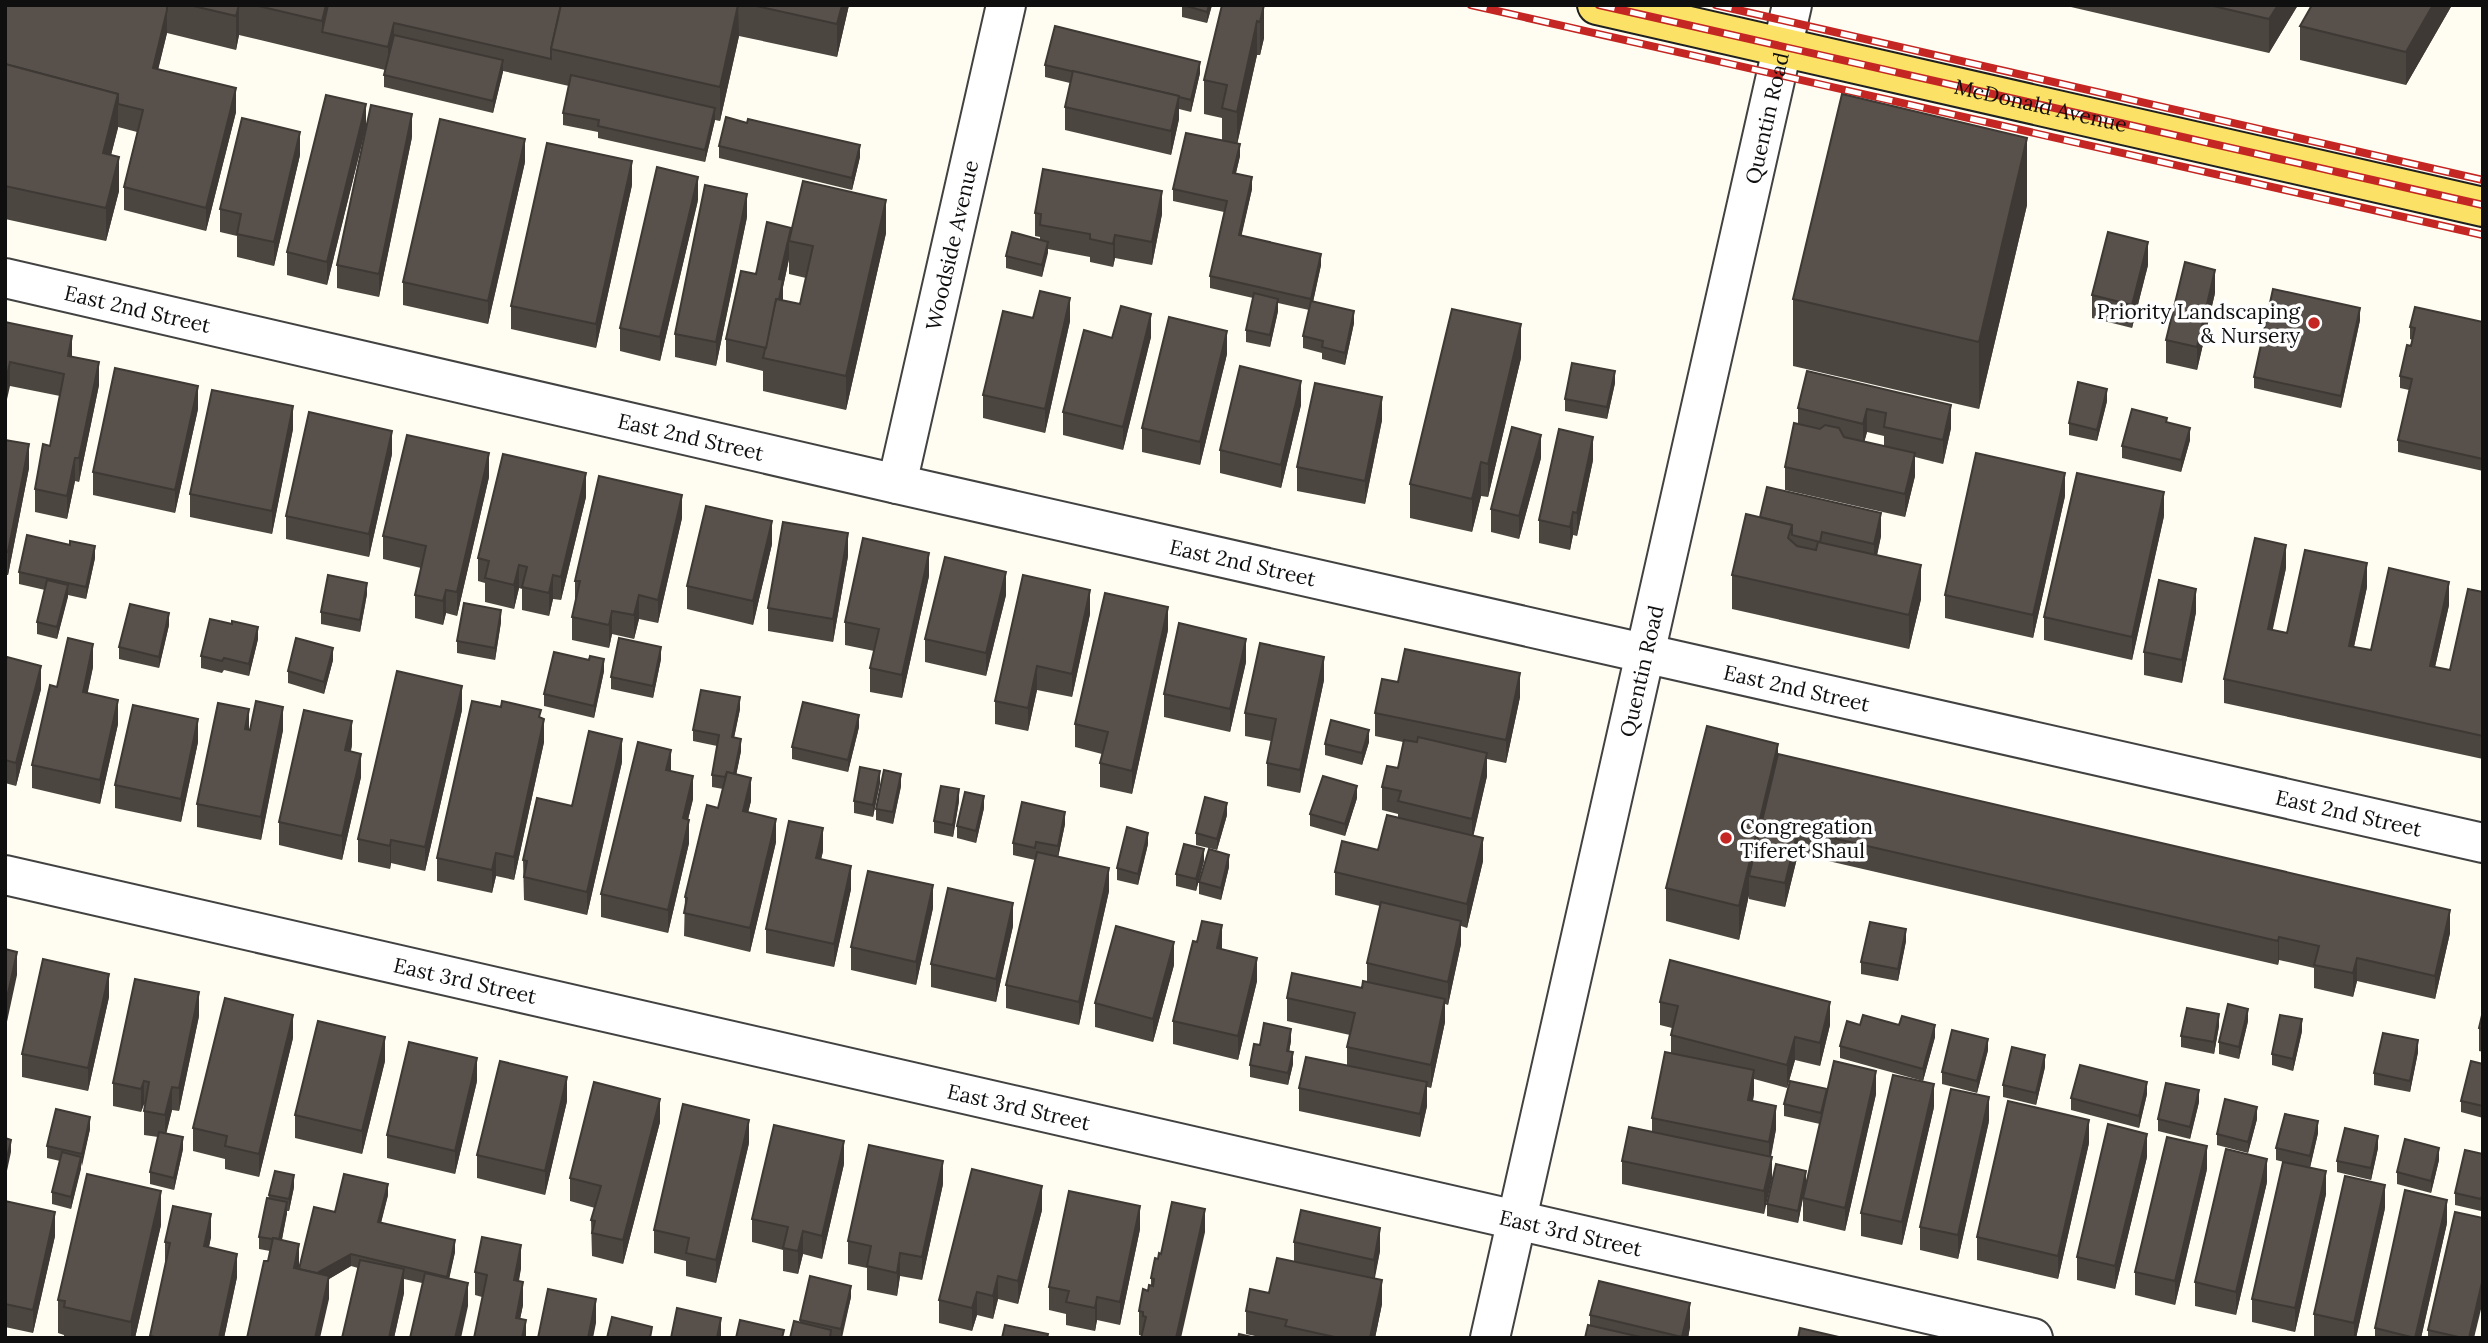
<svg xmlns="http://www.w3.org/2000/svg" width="2488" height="1343" viewBox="0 0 2488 1343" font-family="Lora,serif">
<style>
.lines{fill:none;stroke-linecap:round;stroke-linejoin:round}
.minor-casing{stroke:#424242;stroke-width:42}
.major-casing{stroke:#202020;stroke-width:42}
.minor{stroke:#fff;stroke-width:38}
.major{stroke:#fbe165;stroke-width:38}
.rail-casing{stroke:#c42623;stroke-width:8}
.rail{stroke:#fff;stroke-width:5;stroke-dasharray:16;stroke-linecap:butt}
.wall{fill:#4c4640;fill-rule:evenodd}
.shaded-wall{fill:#3e3934}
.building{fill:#58514b;stroke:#3e3934;stroke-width:2}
.poi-dot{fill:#c42623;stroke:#fff;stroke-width:2.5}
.labels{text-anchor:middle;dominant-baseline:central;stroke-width:7;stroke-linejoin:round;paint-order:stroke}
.street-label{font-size:21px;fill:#0f0f0f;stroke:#fff}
.poi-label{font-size:21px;fill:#0f0f0f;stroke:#fff;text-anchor:end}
</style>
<rect width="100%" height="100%" fill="#fffdf1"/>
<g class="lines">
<g class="minor-casing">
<g id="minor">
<path id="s1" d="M5,278L897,484L2483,843"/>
<path id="s2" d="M897,484L1006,5"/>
<path id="s3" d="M5,875L2033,1338"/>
<path id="s4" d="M1490,1338L1792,5"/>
</g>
</g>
<g class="major-casing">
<polyline id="major" points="1597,5 2483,207"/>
</g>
<use href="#minor" class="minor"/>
<use href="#major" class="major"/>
<g class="rail-casing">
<g id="rail">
<polyline points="1471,5 2483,235"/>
<path id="s5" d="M1599,5L2483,205"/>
<polyline points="1716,5 2483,180"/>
</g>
</g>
<use href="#rail" class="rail"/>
</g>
<g class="wall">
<polygon points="5,5 849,5 837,57 739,36 720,121 715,120 705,162 598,138 598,132 563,125 563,113 569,86 503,71 493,113 384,87 384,75 385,70 239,35 236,50 167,33 158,69 236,112 206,231 124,210 124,187 137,132 118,127 111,155 119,191 106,241 5,219"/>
<polygon points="1182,5 1212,5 1207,23 1182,17"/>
<polygon points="1264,5 1264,38 1260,55 1257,55 1237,144 1240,156 1236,173 1252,189 1241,236 1321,265 1313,302 1354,323 1345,365 1322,359 1322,353 1303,348 1303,336 1309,310 1278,303 1278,311 1270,347 1246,342 1246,330 1253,298 1210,288 1210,276 1224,212 1173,201 1173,189 1222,140 1222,118 1204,114 1204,80"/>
<polygon points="2071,5 2298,5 2269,53 2071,7"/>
<polygon points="2312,5 2452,5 2406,85 2300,60 2300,26"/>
<polygon points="1045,65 1200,73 1191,112 1179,109 1179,119 1171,155 1065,130 1065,107 1070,83 1045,77"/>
<polygon points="366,127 327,285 287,275 287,252"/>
<polygon points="412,137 379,297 337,288 337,265"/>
<polygon points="719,146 860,157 852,190 719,158"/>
<polygon points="300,155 274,266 237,257 237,236 220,232 220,209"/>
<polygon points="525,162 488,324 403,305 403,282"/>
<polygon points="632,185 596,348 511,329 511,306"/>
<polygon points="698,200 660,361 620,351 620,328"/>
<polygon points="2027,205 1979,409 1793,366 1793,299"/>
<polygon points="1035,213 1162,214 1152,265 1115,258 1113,267 1090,262 1090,257 1048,249 1042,277 1006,268 1006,256 1040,240 1040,237 1035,236"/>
<polygon points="747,217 716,366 675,357 675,334"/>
<path d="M791,233H886L846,410L763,391V371L726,362V339L756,274ZM789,259V274L806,278L800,304L783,300V287Z"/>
<polygon points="2148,265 2132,328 2092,318 2092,295"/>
<polygon points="2215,293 2197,370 2166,363 2166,340"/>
<polygon points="1033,318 1070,321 1045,433 983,418 983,395"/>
<polygon points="2360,320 2341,408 2254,388 2254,377"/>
<polygon points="5,322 72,357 99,385 79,482 75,481 67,519 35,512 35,489 50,446 60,396 10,386"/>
<polygon points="2483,322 2483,471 2398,452 2398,440 2409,390 2400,388 2400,376 2412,340 2410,339 2410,327"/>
<polygon points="1151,337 1123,450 1063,435 1063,412 1112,338"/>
<polygon points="1227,354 1200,465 1142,452 1142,428"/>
<polygon points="1521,358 1488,497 1481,496 1472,532 1410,518 1410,484"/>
<path d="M1807,371L1951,428L1943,464L1915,457V476L1905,517L1785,490V467L1798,424V408ZM1867,432L1884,436V446L1864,442Z"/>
<polygon points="1615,383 1607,419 1565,411 1565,399"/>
<polygon points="2107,401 2097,441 2069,435 2069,423"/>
<polygon points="1301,405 1281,488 1220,473 1220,450"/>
<polygon points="198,409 175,513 93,495 93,472"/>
<polygon points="1382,420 1365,504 1297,491 1297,467"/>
<polygon points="2167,422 2190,440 2181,472 2122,458 2122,446"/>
<polygon points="293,429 272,534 190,517 190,494"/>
<polygon points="5,440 29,468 8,575 7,575 5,589"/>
<polygon points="392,454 369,557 286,539 286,516"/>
<polygon points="1541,458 1519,539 1491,532 1491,509"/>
<polygon points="1593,460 1577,536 1573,535 1570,550 1539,543 1539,520"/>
<polygon points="489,477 457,616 446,613 443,625 415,618 415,595 421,568 383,559 383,536"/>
<polygon points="2065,496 2033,638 1945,618 1945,595"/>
<polygon points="586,497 561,600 553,599 549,616 522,610 522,589 519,588 514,609 485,602 485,583 478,581 478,558"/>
<polygon points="2164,516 2132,660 2044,640 2044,617"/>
<polygon points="1760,517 1881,536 1877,556 1921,599 1909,649 1732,609 1732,575"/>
<polygon points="682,518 658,623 639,619 634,639 612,634 609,648 572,640 572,617 575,604 575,581"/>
<polygon points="772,544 753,625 687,609 687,586"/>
<polygon points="848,556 833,642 768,631 768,608"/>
<polygon points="95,558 86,599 68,595 57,639 37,634 37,622 45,590 19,584 19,572"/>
<polygon points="2286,568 2272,630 2287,633 2367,587 2354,647 2371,650 2449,605 2435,667 2450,670 2483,592 2483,759 2224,703 2224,679"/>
<polygon points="929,576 902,698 870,692 870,668 874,651 845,645 845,622"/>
<polygon points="367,594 360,632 321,624 321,612"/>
<polygon points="1006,595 986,676 925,662 925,639"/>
<polygon points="2196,612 2182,683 2144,675 2144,652"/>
<polygon points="1090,614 1072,697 1037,690 1028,731 995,724 995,701"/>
<polygon points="501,622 495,660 457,653 457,641"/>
<polygon points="169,625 159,668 119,659 119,647"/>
<polygon points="1168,630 1132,794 1100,787 1100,763 1102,754 1075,747 1075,724"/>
<polygon points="258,639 249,676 224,670 222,673 201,668 201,656"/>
<polygon points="661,659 653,698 611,689 611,677"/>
<polygon points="333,660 324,694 288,683 288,671"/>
<polygon points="589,660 604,671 594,718 544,706 544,694"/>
<polygon points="1246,662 1230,732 1164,717 1164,694"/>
<polygon points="5,664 41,689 16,786 5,783"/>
<polygon points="93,667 87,694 118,724 100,804 32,788 32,765 57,687"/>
<polygon points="1324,680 1300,793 1267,786 1267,763 1271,741 1245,736 1245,713"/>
<polygon points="1398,682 1520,697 1506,763 1487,759 1487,776 1473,836 1483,861 1467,928 1461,926 1461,944 1448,1005 1445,1004 1445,1022 1431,1088 1427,1087 1427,1106 1420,1137 1299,1111 1299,1088 1347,1065 1347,1047 1350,1035 1287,1021 1287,998 1362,988 1367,982 1367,963 1380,906 1335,895 1335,872 1378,850 1398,818 1398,814 1382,810 1382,787 1398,768 1403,742 1375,736 1375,713"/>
<polygon points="740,709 734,737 741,751 736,775 751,801 748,812 776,842 750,952 684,936 685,897 718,808 723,789 712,787 712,775 717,746 693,741 693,730"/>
<polygon points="462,710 425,871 391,863 390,869 358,862 358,839"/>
<polygon points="541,718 544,742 514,880 496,876 492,893 437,881 437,858"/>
<polygon points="859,727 848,772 792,759 792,747"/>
<polygon points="249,730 283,730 261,840 197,827 197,804"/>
<polygon points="198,742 181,822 115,808 115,785"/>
<polygon points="1369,742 1362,765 1325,755 1325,744"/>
<polygon points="352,745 351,751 361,777 342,860 279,845 279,822"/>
<polygon points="1778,754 2450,933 2435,999 2357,981 2353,997 2314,988 2314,968 2279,960 2278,965 1798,854 1785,907 1749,899 1749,895 1739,940 1666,921 1666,888"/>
<polygon points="622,762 587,915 524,900 523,860 572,806"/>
<polygon points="671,771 693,799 688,819 689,843 668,933 601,917 601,894"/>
<polygon points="880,783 873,817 854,813 854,801"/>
<polygon points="901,786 893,824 876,820 876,809"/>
<polygon points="1357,798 1345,836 1310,826 1310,814"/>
<polygon points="959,801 953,837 934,833 934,821"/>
<polygon points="984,808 976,843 957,838 957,826"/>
<polygon points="1227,815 1217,850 1196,845 1196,833"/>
<polygon points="1065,824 1058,857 1109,891 1079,1025 1006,1008 1006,985 1035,860 1013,855 1013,843"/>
<polygon points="1148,844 1138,885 1117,880 1117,868"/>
<polygon points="823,851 821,859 851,889 834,967 766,953 766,929"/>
<polygon points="1204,861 1196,891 1176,886 1176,874"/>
<polygon points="1229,867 1221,900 1199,894 1199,882"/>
<polygon points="933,908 916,985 851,970 851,947"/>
<polygon points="1013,926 996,1002 931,987 931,964"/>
<polygon points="1906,941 1898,981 1861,974 1861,962"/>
<polygon points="1222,949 1257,981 1238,1060 1173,1044 1173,1021"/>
<polygon points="1174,965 1153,1042 1095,1027 1095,1003"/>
<polygon points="109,997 88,1091 22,1077 22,1054"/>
<polygon points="1660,1002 1830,1025 1820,1066 1795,1060 1787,1088 1754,1079 1754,1094 1753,1101 1776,1129 1771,1157 1764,1214 1622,1184 1622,1161 1652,1132 1652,1118 1671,1054 1671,1035 1672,1028 1660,1025"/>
<polygon points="2483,1011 2483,1052 2479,1051 2479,1028"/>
<polygon points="199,1016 179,1111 172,1110 166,1133 183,1149 174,1190 150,1184 150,1172 158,1137 144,1135 144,1111 145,1104 144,1104 141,1112 113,1106 113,1083"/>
<polygon points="2248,1021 2239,1059 2219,1054 2219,1042"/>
<polygon points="1860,1025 1935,1037 1923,1081 1840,1058 1840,1046"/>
<polygon points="2219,1026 2214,1054 2181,1047 2181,1036"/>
<polygon points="2302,1031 2293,1071 2272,1065 2272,1054"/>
<polygon points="293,1038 259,1177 225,1169 225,1159 193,1151 193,1128"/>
<polygon points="1291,1041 1289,1052 1293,1064 1288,1085 1250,1077 1250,1065 1260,1045"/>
<polygon points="1988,1050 1977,1093 1942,1084 1942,1072"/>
<polygon points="2418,1052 2410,1092 2374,1085 2374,1073"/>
<polygon points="385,1061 362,1154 295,1138 295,1115"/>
<polygon points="2483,1064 2483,1118 2461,1112 2461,1101"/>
<polygon points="2045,1067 2036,1105 2003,1097 2003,1085"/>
<polygon points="477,1081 455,1174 387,1158 387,1135"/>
<polygon points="1827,1089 1876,1094 1845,1231 1803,1221 1803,1198 1820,1124 1784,1116 1784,1104"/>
<polygon points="2147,1094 2139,1128 2071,1110 2071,1098"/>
<polygon points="567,1101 545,1195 477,1178 477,1155"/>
<polygon points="2199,1102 2190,1139 2158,1131 2158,1119"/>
<polygon points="1934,1107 1902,1245 1861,1236 1861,1213"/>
<polygon points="2257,1119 2248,1153 2217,1145 2217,1134"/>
<polygon points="1989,1121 1958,1259 1920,1250 1920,1227"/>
<polygon points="660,1122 623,1264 592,1256 591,1220 595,1208 570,1201 570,1178"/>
<polygon points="90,1129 71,1209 52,1204 52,1192 60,1161 47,1158 47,1146"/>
<polygon points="2318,1133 2310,1167 2326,1194 2295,1332 2252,1322 2252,1299 2288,1163 2276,1160 2276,1148"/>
<polygon points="749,1143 716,1283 686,1276 686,1261 654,1253 654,1230"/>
<polygon points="2089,1143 2058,1279 1977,1260 1977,1237"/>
<polygon points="2378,1148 2371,1180 2337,1172 2337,1161"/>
<polygon points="2483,1154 2481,1211 2455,1205 2455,1193"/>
<polygon points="2147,1157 2115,1289 2077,1280 2077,1257"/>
<polygon points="2439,1160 2431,1193 2397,1184 2397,1172"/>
<polygon points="844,1164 822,1259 803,1254 798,1274 783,1271 783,1250 752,1242 752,1219"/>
<polygon points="2207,1169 2175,1305 2135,1295 2135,1272"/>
<polygon points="2267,1182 2236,1315 2195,1306 2195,1282"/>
<polygon points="1806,1183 1798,1223 1767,1216 1767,1204"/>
<polygon points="943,1184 922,1280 900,1276 897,1296 867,1290 867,1268 848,1264 848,1241"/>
<polygon points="294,1187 289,1211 287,1211 282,1240 299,1269 335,1212 388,1195 381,1223 455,1252 449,1278 468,1306 422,1283 404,1279 404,1293 394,1338 342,1338 358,1268 351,1266 329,1279 329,1299 268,1261 270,1251 259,1249 259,1237 269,1195"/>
<polygon points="5,1201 55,1236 33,1333 5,1327"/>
<polygon points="2385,1208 2356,1338 2314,1337 2314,1314"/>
<polygon points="1042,1210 1018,1304 998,1299 993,1319 977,1315 972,1331 939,1323 939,1300"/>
<polygon points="2447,1223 2421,1338 2375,1338 2375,1328"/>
<polygon points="161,1225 135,1338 64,1338 64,1335 58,1333 58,1300"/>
<polygon points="1140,1229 1120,1325 1097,1320 1095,1331 1066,1325 1066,1314 1049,1310 1049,1287"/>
<polygon points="1205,1232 1142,1335 1139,1335 1139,1311 1151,1286 1151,1278 1158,1259 1161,1254"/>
<polygon points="211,1237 209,1247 237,1277 224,1338 150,1338 165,1265 165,1242"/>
<polygon points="1294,1242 1380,1251 1374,1279 1382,1304 1375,1338 1264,1338 1246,1334 1246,1311 1269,1293 1294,1261"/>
<polygon points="521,1268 519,1281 523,1305 520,1319 526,1338 482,1297 475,1295 475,1272"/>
<polygon points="851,1297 842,1338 790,1338 800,1323 800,1320"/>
<polygon points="1590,1315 1690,1327 1688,1338 1585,1338 1590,1325"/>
<polygon points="2428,1330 2474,1338 2428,1338"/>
</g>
<g class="shaded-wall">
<polygon points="239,5 239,35 236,50 236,16"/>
<polygon points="326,5 334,5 322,32 322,21"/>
<polygon points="738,5 739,36 720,121 720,87"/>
<polygon points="842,5 849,5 837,57 837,24"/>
<polygon points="1209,5 1212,5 1207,23 1207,12"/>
<polygon points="1264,5 1264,38 1260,55 1260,22"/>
<polygon points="2278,5 2298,5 2269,53 2269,19"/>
<polygon points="2433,5 2452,5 2406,85 2406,52"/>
<polygon points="167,10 167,33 153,91 153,68"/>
<polygon points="1257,21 1257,55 1237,145 1237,112"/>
<polygon points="394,23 394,47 388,71 388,47"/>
<polygon points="503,60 503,72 493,113 493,101"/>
<polygon points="1200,62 1200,73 1191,112 1191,100"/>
<polygon points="236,88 236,112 206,231 206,208"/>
<polygon points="118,94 118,128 103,186 103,153"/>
<polygon points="1179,96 1179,119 1171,155 1171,131"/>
<polygon points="366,104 366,127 327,285 327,262"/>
<polygon points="715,108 715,120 705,162 705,150"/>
<polygon points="412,114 412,137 379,297 379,274"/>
<polygon points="300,132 300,155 274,266 274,242"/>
<polygon points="2027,138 2027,205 1979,409 1979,342"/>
<polygon points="525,139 525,162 488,324 488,301"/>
<polygon points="1240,144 1240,156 1233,185 1233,173"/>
<polygon points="860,145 860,157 852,190 852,178"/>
<polygon points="119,157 119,191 106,241 106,208"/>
<polygon points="632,161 632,185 596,348 596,324"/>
<polygon points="698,177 698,200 660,361 660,337"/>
<polygon points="1252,177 1252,189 1239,247 1239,235"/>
<polygon points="1162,191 1162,214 1152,265 1152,242"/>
<polygon points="747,194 747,217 716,366 716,342"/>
<polygon points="886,200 886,233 846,410 846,376"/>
<polygon points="791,228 791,241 789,241 789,259 783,287 783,303 768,348 779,279"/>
<polygon points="1115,235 1115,258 1113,267 1113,244"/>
<polygon points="1048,242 1048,253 1042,277 1042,265"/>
<polygon points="2148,242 2148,265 2132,328 2132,305"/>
<polygon points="1321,254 1321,265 1311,311 1311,299"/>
<polygon points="2215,270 2215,293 2197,370 2197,347"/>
<polygon points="1070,298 1070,321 1045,433 1045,409"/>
<polygon points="1278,299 1278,311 1270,347 1270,335"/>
<polygon points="2360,308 2360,320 2341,408 2341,396"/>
<polygon points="1354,311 1354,323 1345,365 1345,353"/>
<polygon points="1151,314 1151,337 1123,450 1123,427"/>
<polygon points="1521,324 1521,358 1488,497 1488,464"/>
<polygon points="1227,331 1227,354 1200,465 1200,442"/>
<polygon points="72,336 72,359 68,356"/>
<polygon points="10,362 10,386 5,408 5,385"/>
<polygon points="99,362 99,385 79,482 79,458"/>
<polygon points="1615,371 1615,383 1607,419 1607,407"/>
<polygon points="1301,381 1301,405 1281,488 1281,465"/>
<polygon points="198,386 198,409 175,513 175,490"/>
<polygon points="2107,389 2107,401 2097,441 2097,430"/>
<polygon points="1382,397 1382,420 1365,504 1365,481"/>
<polygon points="1951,405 1951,428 1943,464 1943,440"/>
<polygon points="293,406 293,429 272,534 272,511"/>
<polygon points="1867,409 1867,432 1863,447 1863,424"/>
<polygon points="2190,428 2190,440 2181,472 2181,460"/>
<polygon points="392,431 392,454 369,557 369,534"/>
<polygon points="1541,435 1541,458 1519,539 1519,516"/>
<polygon points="1593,437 1593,460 1577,536 1577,513"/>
<polygon points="29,444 29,468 8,575 8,552"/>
<polygon points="489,453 489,477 457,616 457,592"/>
<polygon points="1915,453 1915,476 1905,517 1905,494"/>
<polygon points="75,458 75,481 67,519 67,496"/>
<polygon points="1481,462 1481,496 1472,532 1472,499"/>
<polygon points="586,473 586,497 561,600 561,577"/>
<polygon points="2065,473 2065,496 2033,638 2033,615"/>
<polygon points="2164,492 2164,516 2132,660 2132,637"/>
<polygon points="682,495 682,518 658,623 658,600"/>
<polygon points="1573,512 1573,535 1570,550 1570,527"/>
<polygon points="1881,513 1881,536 1874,567 1874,544"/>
<polygon points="772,521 772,544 753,625 753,601"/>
<polygon points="848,533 848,556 833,642 833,619"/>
<polygon points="2286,545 2286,568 2268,652 2268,629"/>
<polygon points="95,546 95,558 86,599 86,587"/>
<polygon points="929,553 929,576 902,698 902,675"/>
<polygon points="7,558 7,582 5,589 5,566"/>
<polygon points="2367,563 2367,587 2349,669 2349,646"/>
<polygon points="519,565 519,588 514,609 514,585"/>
<polygon points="1921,565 1921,599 1909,649 1909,615"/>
<polygon points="1006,572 1006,595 986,676 986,653"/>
<polygon points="553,575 553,599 549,616 549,593"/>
<polygon points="2449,582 2449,605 2430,689 2430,666"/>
<polygon points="367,583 367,594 360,632 360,620"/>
<polygon points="68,585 68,597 57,639 57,627"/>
<polygon points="2196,589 2196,612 2182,683 2182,660"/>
<polygon points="446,590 446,613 443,625 443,601"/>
<polygon points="1090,590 1090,614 1072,697 1072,674"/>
<polygon points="639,595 639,619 634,639 634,615"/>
<polygon points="1168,607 1168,630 1132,794 1132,771"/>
<polygon points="501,610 501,622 495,660 495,648"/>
<polygon points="612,611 612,634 609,648 609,625"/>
<polygon points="169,613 169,625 159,668 159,657"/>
<polygon points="258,627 258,639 249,676 249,664"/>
<polygon points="1246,639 1246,662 1230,732 1230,709"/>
<polygon points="93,644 93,667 83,716 83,692"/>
<polygon points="661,647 661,659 653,698 653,686"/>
<polygon points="333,648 333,660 324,694 324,682"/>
<polygon points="1324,657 1324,680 1300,793 1300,770"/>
<polygon points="604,659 604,671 594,718 594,706"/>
<polygon points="41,666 41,689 16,786 16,763"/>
<polygon points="1037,666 1037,690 1028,731 1028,708"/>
<polygon points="1520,673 1520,697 1506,763 1506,740"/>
<polygon points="462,686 462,710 425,871 425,847"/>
<polygon points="740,697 740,709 732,748 732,737"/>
<polygon points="118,700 118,724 100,804 100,780"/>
<polygon points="283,707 283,730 261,840 261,817"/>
<polygon points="249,709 249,733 245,729"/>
<polygon points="859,715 859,727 848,772 848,760"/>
<polygon points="198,719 198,742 181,822 181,799"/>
<polygon points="544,719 544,742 514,880 514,857"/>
<polygon points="352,721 352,745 345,773 345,750"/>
<polygon points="1369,730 1369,742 1362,765 1362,753"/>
<polygon points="622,739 622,762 587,915 587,892"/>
<polygon points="741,739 741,751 733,791 733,779"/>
<polygon points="1778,744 1778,778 1749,876 1749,895 1739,940 1739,906"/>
<polygon points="671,750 671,774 666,770"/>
<polygon points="1487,753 1487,776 1472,842 1472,819"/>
<polygon points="361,754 361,777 342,860 342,836"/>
<polygon points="880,771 880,783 873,817 873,805"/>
<polygon points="901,774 901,786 893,824 893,812"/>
<polygon points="693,776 693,799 683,841 683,818"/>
<polygon points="751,778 751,801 743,834 743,811"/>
<polygon points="1357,786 1357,798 1345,836 1345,824"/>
<polygon points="959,789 959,801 953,837 953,825"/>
<polygon points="984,796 984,808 976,843 976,831"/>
<polygon points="1227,803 1227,815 1217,850 1217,839"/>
<polygon points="1065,812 1065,824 1058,858 1058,846"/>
<polygon points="776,819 776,842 750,952 750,928"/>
<polygon points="689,820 689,843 668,933 668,910"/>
<polygon points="823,828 823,851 816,881 816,858"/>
<polygon points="1798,830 1798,854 1785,907 1785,883"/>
<polygon points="1148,833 1148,844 1138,885 1138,874"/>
<polygon points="1483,838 1483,861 1467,928 1467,904"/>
<polygon points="391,840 391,863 390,869 390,846"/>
<polygon points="1204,849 1204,861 1196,891 1196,879"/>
<polygon points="496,853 496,876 492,893 492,870"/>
<polygon points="1229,855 1229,867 1221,900 1221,888"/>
<polygon points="851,866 851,889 834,967 834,944"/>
<polygon points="1109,868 1109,891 1079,1025 1079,1002"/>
<polygon points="933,885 933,908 916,985 916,962"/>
<polygon points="1013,903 1013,926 996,1002 996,979"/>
<polygon points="2450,910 2450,933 2435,999 2435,976"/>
<polygon points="1461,921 1461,944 1448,1005 1448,982"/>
<polygon points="1222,925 1222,949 1217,972 1217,948"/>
<polygon points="1906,929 1906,941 1898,981 1898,969"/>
<polygon points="2279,937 2279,960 2278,965 2278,941"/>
<polygon points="1174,942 1174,965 1153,1042 1153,1019"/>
<polygon points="17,952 17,975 5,1031 5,1007"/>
<polygon points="1257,958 1257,981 1238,1060 1238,1036"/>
<polygon points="2357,958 2357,981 2353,997 2353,973"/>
<polygon points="109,974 109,997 88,1091 88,1068"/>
<polygon points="199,992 199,1016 179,1111 179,1088"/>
<polygon points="1445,999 1445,1022 1431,1088 1431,1065"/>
<polygon points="1830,1002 1830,1025 1820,1066 1820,1043"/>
<polygon points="2248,1009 2248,1021 2239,1059 2239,1047"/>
<polygon points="2219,1014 2219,1026 2214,1054 2214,1042"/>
<polygon points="293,1015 293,1038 259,1177 259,1154"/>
<polygon points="2302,1019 2302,1031 2293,1071 2293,1059"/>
<polygon points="1935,1025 1935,1037 1923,1081 1923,1069"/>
<polygon points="1291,1029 1291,1041 1287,1063 1287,1051"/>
<polygon points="385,1037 385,1061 362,1154 362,1131"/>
<polygon points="1795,1037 1795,1060 1787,1088 1787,1065"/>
<polygon points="1988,1039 1988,1050 1977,1093 1977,1081"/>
<polygon points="2418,1040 2418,1052 2410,1092 2410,1081"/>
<polygon points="1293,1052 1293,1064 1288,1085 1288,1073"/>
<polygon points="2045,1055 2045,1067 2036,1105 2036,1093"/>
<polygon points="477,1058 477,1081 455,1174 455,1151"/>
<polygon points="1754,1070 1754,1094 1748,1123 1748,1100"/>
<polygon points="1876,1071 1876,1094 1845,1231 1845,1208"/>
<polygon points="567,1077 567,1101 545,1195 545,1171"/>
<polygon points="144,1081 144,1104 141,1112 141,1089"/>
<polygon points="1427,1082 1427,1106 1420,1137 1420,1114"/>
<polygon points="2147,1082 2147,1094 2139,1128 2139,1116"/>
<polygon points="1934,1084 1934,1107 1902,1245 1902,1222"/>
<polygon points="172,1087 172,1110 165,1139 165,1115"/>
<polygon points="2199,1090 2199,1102 2190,1139 2190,1127"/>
<polygon points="1989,1097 1989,1121 1958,1259 1958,1235"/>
<polygon points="660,1099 660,1122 623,1264 623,1240"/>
<polygon points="1776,1106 1776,1129 1769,1165 1769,1142"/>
<polygon points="2257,1107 2257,1119 2248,1153 2248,1142"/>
<polygon points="90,1117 90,1129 82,1166 82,1154"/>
<polygon points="749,1120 749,1143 716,1283 716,1260"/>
<polygon points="2089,1120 2089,1143 2058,1279 2058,1256"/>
<polygon points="2318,1121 2318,1133 2310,1168 2310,1156"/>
<polygon points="2147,1134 2147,1157 2115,1289 2115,1266"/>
<polygon points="2378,1136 2378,1148 2371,1180 2371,1168"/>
<polygon points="183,1137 183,1149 174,1190 174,1178"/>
<polygon points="11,1140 11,1152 5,1180 5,1168"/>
<polygon points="844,1141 844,1164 822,1259 822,1236"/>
<polygon points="2207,1146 2207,1169 2175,1305 2175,1281"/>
<polygon points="2439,1148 2439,1160 2431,1193 2431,1181"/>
<polygon points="81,1157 81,1169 71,1209 71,1197"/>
<polygon points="1772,1157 1772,1180 1764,1214 1764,1191"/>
<polygon points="2267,1159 2267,1182 2236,1315 2236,1292"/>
<polygon points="943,1161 943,1184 922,1280 922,1257"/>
<polygon points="1806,1171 1806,1183 1798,1223 1798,1211"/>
<polygon points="2326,1171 2326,1194 2295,1332 2295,1308"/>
<polygon points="294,1175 294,1187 289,1211 289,1199"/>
<polygon points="388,1184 388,1195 378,1234 378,1222"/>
<polygon points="2385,1185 2385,1208 2356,1338 2354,1338 2354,1323"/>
<polygon points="1042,1186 1042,1210 1018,1304 1018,1281"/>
<polygon points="161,1191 161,1225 135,1338 131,1338 131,1322"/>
<polygon points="2483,1192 2483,1204 2481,1211 2481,1199"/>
<polygon points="2447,1200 2447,1223 2421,1338 2415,1338"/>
<polygon points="287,1202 287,1214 279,1253 279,1241"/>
<polygon points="1140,1206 1140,1229 1120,1325 1120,1302"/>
<polygon points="1205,1209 1205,1232 1181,1338 1176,1338"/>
<polygon points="55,1212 55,1236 33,1333 33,1310"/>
<polygon points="211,1214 211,1237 204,1269 204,1246"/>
<polygon points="1380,1228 1380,1251 1374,1283 1374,1260"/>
<polygon points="803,1231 803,1254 798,1274 798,1251"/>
<polygon points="455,1240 455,1252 447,1289 447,1277"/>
<polygon points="299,1244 299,1267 294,1291 294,1268"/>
<polygon points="521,1245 521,1268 514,1303 514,1280"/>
<polygon points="900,1253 900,1276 897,1296 897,1273"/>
<polygon points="237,1254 237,1277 224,1338 219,1338"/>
<polygon points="351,1254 351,1266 329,1279 329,1299 320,1338 315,1338 314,1275"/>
<polygon points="404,1269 404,1293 394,1338 389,1338"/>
<polygon points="998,1276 998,1299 993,1319 993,1296"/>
<polygon points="2483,1278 2483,1301 2474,1338 2469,1338"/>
<polygon points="1382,1280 1382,1304 1375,1338 1370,1338"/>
<polygon points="523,1282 523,1305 516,1338 516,1318"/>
<polygon points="468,1283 468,1306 461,1338 455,1338"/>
<polygon points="851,1286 851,1297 841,1338 841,1329"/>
<polygon points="977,1292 977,1315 972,1331 972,1308"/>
<polygon points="1097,1297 1097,1320 1095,1331 1095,1308"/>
<polygon points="596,1299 596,1323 593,1338 588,1338"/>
<polygon points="1690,1303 1690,1327 1688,1338 1682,1338"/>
<polygon points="721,1318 721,1338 717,1338"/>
<polygon points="526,1320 526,1338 522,1338"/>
</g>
<g class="building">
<polygon points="5,5 167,5 167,10 153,68 236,88 206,208 124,187 143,110 118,104 118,94 5,64"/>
<polygon points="189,5 239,5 236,16"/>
<polygon points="254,5 326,5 322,21"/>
<polygon points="328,5 561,5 551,49 551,59 394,23 388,47 322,32"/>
<polygon points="561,5 738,5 720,87 551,49"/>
<polygon points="752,5 842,5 837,24"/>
<polygon points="1183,5 1209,5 1207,12"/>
<polygon points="1222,5 1264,5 1260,22 1257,21 1237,112 1222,108 1227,85 1204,80"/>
<polygon points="2209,5 2278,5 2269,19"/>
<polygon points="2312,5 2433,5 2406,52 2300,26"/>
<polygon points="1055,26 1200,62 1191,100 1179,97 1179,96 1045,65"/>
<polygon points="394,35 503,60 493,101 384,75"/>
<polygon points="5,64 118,94 103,153 119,157 106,208 5,186"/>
<polygon points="1073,71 1179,96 1171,131 1065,107"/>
<polygon points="571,75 715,108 705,150 598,126 599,120 563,113"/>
<polygon points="1842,94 2027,138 1979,342 1793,299"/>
<polygon points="326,95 366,104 327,262 287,252"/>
<polygon points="371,105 412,114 379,274 337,265"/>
<polygon points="726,117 747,123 748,119 860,145 852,178 719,146"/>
<polygon points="242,118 300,132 274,242 237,234 241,214 220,209"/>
<polygon points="440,119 525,139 488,301 403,282"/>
<polygon points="1186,133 1240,144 1233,173 1252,177 1239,235 1321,254 1311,299 1210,276 1227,201 1173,189"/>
<polygon points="547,143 632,161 596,324 511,306"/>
<polygon points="657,167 698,177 660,337 620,328"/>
<polygon points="1043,169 1162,191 1152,242 1115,235 1113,244 1090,239 1090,234 1040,225 1041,214 1035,213"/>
<polygon points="803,181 886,200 846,376 763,358 776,299 800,304 813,246 789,241"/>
<polygon points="705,185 747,194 716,342 675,334"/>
<polygon points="767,222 791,228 779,279 783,280 779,299 776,299 766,348 726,339 741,271 756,274"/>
<polygon points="1012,232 1048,242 1042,265 1006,256"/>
<polygon points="2108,232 2148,242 2132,305 2092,295"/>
<polygon points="2185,262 2215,270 2197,347 2166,340"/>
<polygon points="2273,289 2360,308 2341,396 2254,377"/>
<polygon points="1040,291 1070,298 1045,409 983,395 1003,311 1033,318"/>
<polygon points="1254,293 1278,299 1270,335 1246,330"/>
<polygon points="1311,301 1354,311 1345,353 1322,347 1323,341 1303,336"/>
<polygon points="1121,306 1151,314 1123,427 1063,412 1084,330 1112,338"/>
<polygon points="2415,307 2483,322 2483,459 2398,440 2412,379 2400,376 2407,345 2411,346 2415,328 2410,327"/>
<polygon points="1452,309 1521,324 1488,464 1481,462 1472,499 1410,484"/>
<polygon points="1169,317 1227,331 1200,442 1142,428"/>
<polygon points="5,322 72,336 68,356 99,362 79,458 75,458 67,496 35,489 43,444 50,446 64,374 10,362 5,385"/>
<polygon points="1572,363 1615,371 1607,407 1565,399"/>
<polygon points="1240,366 1301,381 1281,465 1220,450"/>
<polygon points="115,368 198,386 175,490 93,472"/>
<polygon points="1807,371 1951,405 1943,440 1884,427 1886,413 1867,409 1863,424 1798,408"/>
<polygon points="2078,382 2107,389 2097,430 2069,423"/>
<polygon points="1315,383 1382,397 1365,481 1297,467"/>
<polygon points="212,390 293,406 272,511 190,494"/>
<polygon points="2132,409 2167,418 2166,422 2190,428 2181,460 2122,446"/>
<polygon points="309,412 392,431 369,534 286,516"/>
<polygon points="1794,423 1820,429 1825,425 1839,428 1844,437 1915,453 1905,494 1785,467"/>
<polygon points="1512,427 1541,435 1519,516 1491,509"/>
<polygon points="1559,429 1593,437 1577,513 1573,512 1570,527 1539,520"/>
<polygon points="407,435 489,453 457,592 446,590 443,601 415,595 426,546 383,536"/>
<polygon points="5,440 29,444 8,552 5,552"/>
<polygon points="1976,453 2065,473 2033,615 1945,595"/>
<polygon points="503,454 586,473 561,577 553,575 549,593 522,587 527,567 519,565 514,585 485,578 489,561 478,558"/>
<polygon points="2077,473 2164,492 2132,637 2044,617"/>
<polygon points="599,476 682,495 658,600 639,595 634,615 612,611 609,625 572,617 580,581 575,581"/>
<polygon points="1767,487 1881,513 1874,544 1822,532 1820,542 1792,535 1792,525 1760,517"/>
<polygon points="706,506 772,521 753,601 687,586"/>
<polygon points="1746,514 1792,525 1788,538 1797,546 1816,550 1818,542 1921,565 1909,615 1732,575"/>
<polygon points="783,522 848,533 833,619 768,608"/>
<polygon points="27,535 70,545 70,541 95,546 86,587 19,572"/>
<polygon points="863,538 929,553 902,675 870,668 879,629 845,622"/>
<polygon points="2255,538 2286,545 2268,629 2287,633 2305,550 2367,563 2349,646 2371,650 2389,568 2449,582 2430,666 2450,670 2468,589 2483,592 2483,736 2224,679"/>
<polygon points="945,557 1006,572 986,653 925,639"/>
<polygon points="328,575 367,583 360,620 321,612"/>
<polygon points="1023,575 1090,590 1072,674 1037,666 1028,708 995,701"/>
<polygon points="47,580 68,585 57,627 37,622"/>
<polygon points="2159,580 2196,589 2182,660 2144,652"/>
<polygon points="1105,593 1168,607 1132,771 1100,763 1108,732 1075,724"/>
<polygon points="464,603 501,610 495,648 457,641"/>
<polygon points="130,604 169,613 159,657 119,647"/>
<polygon points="210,619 232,624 232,621 258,627 249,664 224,658 222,661 201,656"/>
<polygon points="1179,623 1246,639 1230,709 1164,694"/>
<polygon points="68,638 93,644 83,692 118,700 100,780 32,765 50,685 57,687"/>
<polygon points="296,638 333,648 324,682 288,671"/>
<polygon points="619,638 661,647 653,686 611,677"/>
<polygon points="1260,643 1324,657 1300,770 1267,763 1276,719 1245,713"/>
<polygon points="1405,649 1520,673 1506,740 1375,713 1382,679 1398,682"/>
<polygon points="554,652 589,660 590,656 604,659 594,706 544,694"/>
<polygon points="7,657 41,666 16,763 5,760 5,664"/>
<polygon points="397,671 462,686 425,847 391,840 390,846 358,839"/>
<polygon points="701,690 740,697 732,737 741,739 734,774 727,772 725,777 712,775 719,735 693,730"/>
<polygon points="256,701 283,707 261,817 197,804 218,703 249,709 245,729 250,730"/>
<polygon points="472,701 501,707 502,701 541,710 539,717 544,719 514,857 496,853 492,870 437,858"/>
<polygon points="803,702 859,715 848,760 792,747"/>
<polygon points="133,705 198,719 181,799 115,785"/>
<polygon points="304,710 352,721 345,750 361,754 342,836 279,822"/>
<polygon points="1331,720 1369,730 1362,753 1325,744"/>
<polygon points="1707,726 1778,744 1739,906 1666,888"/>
<polygon points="589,731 622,739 587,892 524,877 527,861 523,860 537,798 572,806"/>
<polygon points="1418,737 1487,753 1472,819 1398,801 1401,791 1382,787 1387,766 1398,768 1404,740 1417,742"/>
<polygon points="638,742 671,750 666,770 693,776 683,818 689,820 668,910 601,894"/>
<polygon points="1778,754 2450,910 2435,976 2357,958 2353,973 2314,965 2319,946 2279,937 2278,941 1798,830 1785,883 1749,876"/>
<polygon points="860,767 880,771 873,805 854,801"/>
<polygon points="884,770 901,774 893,812 876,809"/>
<polygon points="727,772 751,778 743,811 776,819 750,928 684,913 687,898 685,897 707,805 718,808"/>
<polygon points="1323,776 1357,786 1345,824 1310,814"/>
<polygon points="941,786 959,789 953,825 934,821"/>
<polygon points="965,792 984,796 976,831 957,826"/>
<polygon points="1205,797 1227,803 1217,839 1196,833"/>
<polygon points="1022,802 1065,812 1058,846 1036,842 1035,848 1013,843"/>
<polygon points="1387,815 1483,838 1467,904 1335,872 1342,841 1378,850"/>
<polygon points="789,821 823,828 816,858 851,866 834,944 766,929"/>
<polygon points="1127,827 1148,833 1138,874 1117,868"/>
<polygon points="1184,844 1204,849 1196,879 1176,874"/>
<polygon points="1209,849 1229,855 1221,888 1199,882"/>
<polygon points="1037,852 1109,868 1079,1002 1006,985"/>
<polygon points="868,871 933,885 916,962 851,947"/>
<polygon points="948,888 1013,903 996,979 931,964"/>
<polygon points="1381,902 1461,921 1448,982 1367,963"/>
<polygon points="1202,921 1222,925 1217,948 1257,958 1238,1036 1173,1021 1193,941 1197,942"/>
<polygon points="1870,922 1906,929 1898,969 1861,962"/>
<polygon points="1116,926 1174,942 1153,1019 1095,1003"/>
<polygon points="5,949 17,952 5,1007"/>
<polygon points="43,959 109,974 88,1068 22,1054"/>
<polygon points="1670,960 1830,1002 1820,1043 1795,1037 1787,1065 1671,1035 1678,1006 1660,1002"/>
<polygon points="1292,973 1362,988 1363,981 1445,999 1431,1065 1347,1047 1355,1013 1287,998"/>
<polygon points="135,979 199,992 179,1088 172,1087 165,1115 144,1111 149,1082 144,1081 141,1089 113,1083"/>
<polygon points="225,998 293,1015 259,1154 225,1146 227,1136 193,1128"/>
<polygon points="2228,1004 2248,1009 2239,1047 2219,1042"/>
<polygon points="2187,1008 2219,1014 2214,1042 2181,1036"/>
<polygon points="2483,1011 2483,1029 2479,1028"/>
<polygon points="1863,1015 1899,1025 1902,1016 1935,1025 1923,1069 1840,1046 1847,1021 1860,1025"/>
<polygon points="2280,1015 2302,1019 2293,1059 2272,1054"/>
<polygon points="318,1021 385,1037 362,1131 295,1115"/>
<polygon points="1264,1023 1291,1029 1287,1051 1293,1052 1288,1073 1250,1065 1254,1044 1260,1045"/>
<polygon points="1952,1030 1988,1039 1977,1081 1942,1072"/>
<polygon points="2383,1033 2418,1040 2410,1081 2374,1073"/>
<polygon points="409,1042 477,1058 455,1151 387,1135"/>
<polygon points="2012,1047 2045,1055 2036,1093 2003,1085"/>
<polygon points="1665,1052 1754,1070 1748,1100 1776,1106 1769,1142 1652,1118"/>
<polygon points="1306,1057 1427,1082 1420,1114 1299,1088"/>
<polygon points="500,1061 567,1077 545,1171 477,1155"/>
<polygon points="1834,1061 1876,1071 1845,1208 1803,1198"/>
<polygon points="2471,1061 2483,1064 2483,1106 2461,1101"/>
<polygon points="2080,1065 2147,1082 2139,1116 2071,1098"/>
<polygon points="1893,1075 1934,1084 1902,1222 1861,1213"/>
<polygon points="1790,1081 1827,1089 1821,1113 1784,1104"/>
<polygon points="594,1082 660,1099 623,1240 592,1233 595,1221 591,1220 601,1186 570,1178"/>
<polygon points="2166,1083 2199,1090 2190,1127 2158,1119"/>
<polygon points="1951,1089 1989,1097 1958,1235 1920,1227"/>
<polygon points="2225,1099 2257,1107 2248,1142 2217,1134"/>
<polygon points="2008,1101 2089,1120 2058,1256 1977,1237"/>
<polygon points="683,1104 749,1120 716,1260 686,1253 689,1238 654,1230"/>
<polygon points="56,1109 90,1117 82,1154 47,1146"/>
<polygon points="2285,1114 2318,1121 2310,1156 2276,1148"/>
<polygon points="2108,1124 2147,1134 2115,1266 2077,1257"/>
<polygon points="774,1125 844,1141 822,1236 803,1231 798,1251 783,1248 788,1227 752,1219"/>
<polygon points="1629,1127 1772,1157 1764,1191 1622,1161"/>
<polygon points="2345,1128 2378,1136 2371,1168 2337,1161"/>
<polygon points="159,1132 183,1137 174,1178 150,1172"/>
<polygon points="2167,1137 2207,1146 2175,1281 2135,1272"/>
<polygon points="5,1138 11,1140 5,1168"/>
<polygon points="2405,1139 2439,1148 2431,1181 2397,1172"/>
<polygon points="869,1145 943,1161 922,1257 900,1253 897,1273 867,1266 871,1246 848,1241"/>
<polygon points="2226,1149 2267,1159 2236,1292 2195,1282"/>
<polygon points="2465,1150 2483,1154 2483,1192 2481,1199 2455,1193"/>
<polygon points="62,1152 81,1157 71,1197 52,1192"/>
<polygon points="2283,1162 2326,1171 2295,1308 2252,1299"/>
<polygon points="1776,1164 1806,1171 1798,1211 1767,1204"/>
<polygon points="972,1169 1042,1186 1018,1281 998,1276 993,1296 977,1292 972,1308 939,1300"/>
<polygon points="275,1171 294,1175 289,1199 269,1195"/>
<polygon points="87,1174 161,1191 131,1322 64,1307 65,1301 58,1300"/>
<polygon points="344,1174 388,1184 378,1222 455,1240 447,1277 351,1254 317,1273 299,1269 314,1207 335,1212"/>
<polygon points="2345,1176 2385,1185 2354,1323 2314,1314"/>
<polygon points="2405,1190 2447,1200 2415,1338 2375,1328"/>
<polygon points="1069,1191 1140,1206 1120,1302 1097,1297 1095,1308 1066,1302 1069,1291 1049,1287"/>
<polygon points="267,1198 287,1202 279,1239 273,1238 272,1239 259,1237"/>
<polygon points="5,1201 55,1212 33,1310 5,1304"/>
<polygon points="1172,1202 1205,1209 1176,1338 1141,1338 1146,1317 1143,1316 1143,1312 1139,1311 1143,1289 1148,1291 1149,1285 1153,1286 1154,1279 1151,1278 1155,1258 1158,1259 1159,1253 1161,1254"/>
<polygon points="173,1206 211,1214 204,1246 237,1254 219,1338 159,1338 150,1336 170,1243 165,1242"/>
<polygon points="1301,1210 1380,1228 1374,1260 1294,1242"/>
<polygon points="2455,1212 2483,1218 2483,1278 2469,1338 2463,1338 2428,1330"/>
<polygon points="482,1237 521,1245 514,1280 523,1282 516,1318 526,1320 522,1338 474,1338 487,1275 475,1272"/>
<polygon points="273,1238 299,1244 294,1268 329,1276 315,1338 247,1338 264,1261 268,1261"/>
<polygon points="1277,1258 1382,1280 1370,1338 1339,1338 1285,1326 1287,1320 1246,1311 1250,1289 1269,1293"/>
<polygon points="360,1260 404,1269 389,1338 342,1338"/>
<polygon points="425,1273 468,1283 455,1338 410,1338"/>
<polygon points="810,1276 851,1286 841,1329 800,1320"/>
<polygon points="1599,1281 1690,1303 1682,1337 1590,1315"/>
<polygon points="548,1289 596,1299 588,1338 538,1338"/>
<polygon points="677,1308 721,1318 717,1338 671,1338"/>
<polygon points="612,1317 652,1327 650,1338 607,1338"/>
<polygon points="740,1320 784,1330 782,1338 736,1338"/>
<polygon points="794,1321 831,1330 830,1338 790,1338"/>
<polygon points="1005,1325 1048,1334 1047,1338 1002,1338"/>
<polygon points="1588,1325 1645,1338 1585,1338"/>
<polygon points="1800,1328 1843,1338 1798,1338"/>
<polygon points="1239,1334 1256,1338 1238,1338"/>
</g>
<g class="poi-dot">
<circle cx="2314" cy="323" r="7"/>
<circle cx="1726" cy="838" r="7"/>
</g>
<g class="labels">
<g class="street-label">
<text stroke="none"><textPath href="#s5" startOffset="453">McDonald Avenue</textPath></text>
<text stroke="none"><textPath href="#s4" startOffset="1251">Quentin Road</textPath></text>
<text stroke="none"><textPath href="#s2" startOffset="245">Woodside Avenue</textPath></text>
<text stroke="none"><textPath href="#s1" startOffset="136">East 2nd Street</textPath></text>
<text stroke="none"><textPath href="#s1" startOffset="704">East 2nd Street</textPath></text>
<text stroke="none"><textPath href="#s1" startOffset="1270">East 2nd Street</textPath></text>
<text stroke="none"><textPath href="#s4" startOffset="684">Quentin Road</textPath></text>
<text stroke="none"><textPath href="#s1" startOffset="1838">East 2nd Street</textPath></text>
<text stroke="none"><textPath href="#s1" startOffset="2404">East 2nd Street</textPath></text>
<text stroke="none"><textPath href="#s3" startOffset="472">East 3rd Street</textPath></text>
<text stroke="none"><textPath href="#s3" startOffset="1040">East 3rd Street</textPath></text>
<text stroke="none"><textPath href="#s3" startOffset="1606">East 3rd Street</textPath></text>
</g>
<g class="poi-label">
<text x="2300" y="311">Priority Landscaping<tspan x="2300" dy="24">&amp; Nursery</tspan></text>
<text x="1740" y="826" text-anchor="start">Congregation<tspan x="1740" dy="24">Tiferet Shaul</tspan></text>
</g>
</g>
<rect width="2488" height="1343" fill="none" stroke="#0f0f0f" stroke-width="14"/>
</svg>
